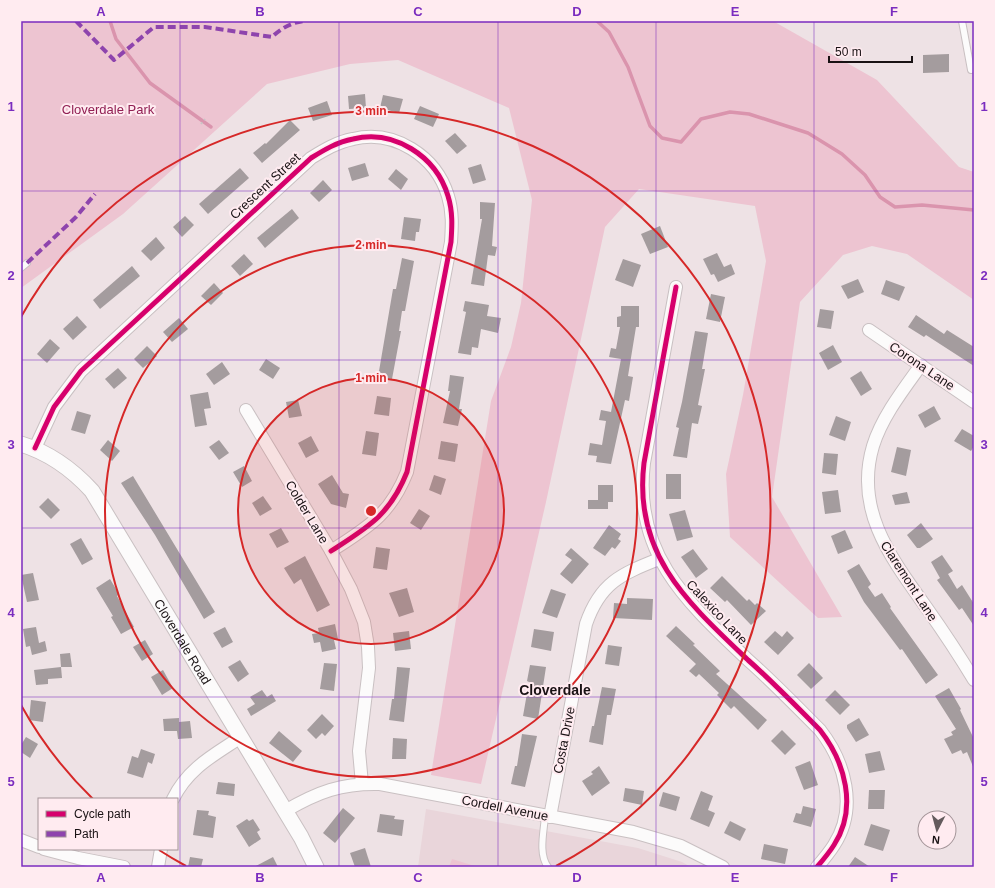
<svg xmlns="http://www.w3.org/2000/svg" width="995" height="888" viewBox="0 0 995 888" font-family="Helvetica,sans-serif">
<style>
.built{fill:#e9d5da}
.green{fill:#edc4d1}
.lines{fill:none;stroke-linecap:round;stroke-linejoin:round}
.stream{stroke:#da94ad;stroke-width:3.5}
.building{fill:#a49c9e}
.service-casing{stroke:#c9c0c2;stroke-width:8}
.minor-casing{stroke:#c9c0c2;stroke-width:14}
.tertiary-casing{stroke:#c9c0c2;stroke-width:17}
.path{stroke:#c8c4c5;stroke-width:2;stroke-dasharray:2 3;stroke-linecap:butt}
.service{stroke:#fcfbfb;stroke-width:6}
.minor{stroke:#fcfbfb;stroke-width:12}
.tertiary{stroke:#fcfbfb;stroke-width:15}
.quiet{stroke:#8e44ad;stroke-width:4;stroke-dasharray:8 4;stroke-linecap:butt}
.cycleway-casing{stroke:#ffebf0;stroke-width:8}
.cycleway{stroke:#d6006c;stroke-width:5}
.grid{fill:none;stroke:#7b2cbf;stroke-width:1;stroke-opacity:0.55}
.ring{fill:none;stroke:#d62828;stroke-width:2}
.labels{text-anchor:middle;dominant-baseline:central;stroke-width:4;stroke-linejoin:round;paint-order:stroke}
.park-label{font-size:13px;fill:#911f53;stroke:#ffebf0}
.street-label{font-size:13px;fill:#191214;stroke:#ffebf0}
.neighbourhood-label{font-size:14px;font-weight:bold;fill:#191214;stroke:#ffebf0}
.centre{fill:#d62828;stroke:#ffebf0;stroke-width:2}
.ring-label{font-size:12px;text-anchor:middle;font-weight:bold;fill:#d62828;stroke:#ffebf0;stroke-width:4;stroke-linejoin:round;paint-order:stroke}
.neatline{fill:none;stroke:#7b2cbf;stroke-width:1.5}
.grid-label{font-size:13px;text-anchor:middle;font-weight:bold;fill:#7b2cbf}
</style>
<rect width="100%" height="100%" fill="#eee2e5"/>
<polygon class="built" points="426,809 638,848 682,862 691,867 418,867"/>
<g class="green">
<polygon points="21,21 773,21 877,80 959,167 974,172 974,300 907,254 872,246 843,255 800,302 772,497 842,617 818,618 730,537 726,474 743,395 766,261 755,206 639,189 605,227 546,502 481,784 431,775 491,401 511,347 521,303 532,200 509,108 398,60 350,64 267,84 123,214 21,288"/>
<polygon points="452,859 478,867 449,867"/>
</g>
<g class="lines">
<g class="stream">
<polyline points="110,21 116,39 150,83 211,127"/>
<polyline points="597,21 609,32 628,67 650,126 662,138 681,142 701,119 730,112 749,114 808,133 842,154 865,175 880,197 895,207 922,205 974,210"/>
</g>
</g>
<g class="building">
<polygon points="949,54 949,72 923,73 923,55"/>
<polygon points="365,94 366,108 349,109 348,96"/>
<polygon points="383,95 403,99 399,113 380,108"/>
<polygon points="327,101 332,115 313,121 308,108"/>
<polygon points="420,106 439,114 433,127 414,119"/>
<polygon points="290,120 300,130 262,163 253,153 265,143 266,144"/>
<polygon points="455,133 467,146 457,154 445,141"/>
<polygon points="365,163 369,176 352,181 348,168"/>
<polygon points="481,164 486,180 473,184 468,168"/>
<polygon points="240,168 249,178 208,214 199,204"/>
<polygon points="396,169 408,179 401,190 388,179"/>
<polygon points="323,180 332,190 319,202 310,193"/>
<polygon points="480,202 495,203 492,246 497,247 495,256 488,255 484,286 471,284 482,219 480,219"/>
<polygon points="292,209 299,218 265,248 257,238"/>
<polygon points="185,216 194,225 182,237 173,227"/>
<polygon points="404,217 421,219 419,232 416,232 415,241 401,239"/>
<polygon points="660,226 668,247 650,254 641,234"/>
<polygon points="156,237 165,248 151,261 141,251"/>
<polygon points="717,253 724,267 731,264 735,274 718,282 714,274 711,275 703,259"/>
<polygon points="244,254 253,264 240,276 231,266"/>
<polygon points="402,258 414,261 405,311 402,311 399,331 401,331 392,379 378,377 393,289 396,289"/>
<polygon points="623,259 641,265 633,287 615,280"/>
<polygon points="132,266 140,276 100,309 93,300"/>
<polygon points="858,279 864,292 848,299 841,286"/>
<polygon points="886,280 905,287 899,301 881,294"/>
<polygon points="214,283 223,293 211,305 201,296"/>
<polygon points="711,294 725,297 720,322 706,319"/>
<polygon points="465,301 489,305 487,316 501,318 498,333 481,329 478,348 472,347 471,355 458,353 466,312 463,311"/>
<polygon points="621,306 639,306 639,327 636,327 628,376 633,377 629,401 625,400 611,464 596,462 597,456 588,455 590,443 602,445 606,421 599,420 601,410 611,412 621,359 609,357 611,348 616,349 620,327 617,327 617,317 621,316"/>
<polygon points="820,309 834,311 831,329 817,327"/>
<polygon points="916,315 944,334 947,330 974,347 974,366 926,335 924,337 908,327"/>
<polygon points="77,316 87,327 73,340 63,329"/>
<polygon points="179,318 188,329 172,342 163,332"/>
<polygon points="695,331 708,333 702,369 705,369 698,405 702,406 698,424 692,423 687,458 673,456 679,428 676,427 682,402"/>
<polygon points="50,339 60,348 47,363 37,354"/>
<polygon points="833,345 842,362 828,370 819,353"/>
<polygon points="147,346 157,356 143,368 134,359"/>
<polygon points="266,359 280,368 273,379 259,370"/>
<polygon points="222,362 230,374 214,385 206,374"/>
<polygon points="118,368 127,378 114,389 105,379"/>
<polygon points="861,371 872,389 861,396 850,378"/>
<polygon points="450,375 464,377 459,409 462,409 458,426 443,423 450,391 448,391"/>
<polygon points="208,392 211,408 204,409 207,425 195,427 190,395"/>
<polygon points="377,396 391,398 389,416 374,414"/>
<polygon points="298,400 302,416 289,418 286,402"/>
<polygon points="934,406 941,419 925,428 918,415"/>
<polygon points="77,411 91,415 85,434 71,430"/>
<polygon points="836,416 851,422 845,441 829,435"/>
<polygon points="962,429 974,436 974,446 971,451 954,441"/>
<polygon points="366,431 379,433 376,456 362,454"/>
<polygon points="311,436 319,451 306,458 298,443"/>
<polygon points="108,440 120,451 112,461 100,450"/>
<polygon points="219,440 229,453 219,460 209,447"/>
<polygon points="441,441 458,444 455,462 438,459"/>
<polygon points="897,447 911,450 906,476 891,472"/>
<polygon points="824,453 838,454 836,475 822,473"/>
<polygon points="244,466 252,481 242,487 233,472"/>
<rect x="666" y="474" width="15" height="25"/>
<polygon points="332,475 343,493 349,494 346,508 331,504 318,484"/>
<polygon points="434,475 446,479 441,495 429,490"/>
<polygon points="133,476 215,612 204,619 155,535 121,483"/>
<polygon points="598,485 613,485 613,502 608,502 608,509 588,509 588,500 598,500"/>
<polygon points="838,490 841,512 825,514 822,492"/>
<polygon points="907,492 910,503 895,505 892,495"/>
<polygon points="263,496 272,509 260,516 252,503"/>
<polygon points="48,498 60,510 51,519 39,507"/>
<polygon points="419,509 430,516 421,530 410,523"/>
<polygon points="685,510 693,537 677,541 669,514"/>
<polygon points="921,523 933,539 920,548 917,548 907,535"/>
<polygon points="609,525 621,534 618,539 621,541 615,549 612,547 605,556 593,548"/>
<polygon points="281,528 289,542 277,548 269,534"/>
<polygon points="845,530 853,548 838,554 831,536"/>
<polygon points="81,538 93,559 82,565 70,544"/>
<polygon points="376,547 390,549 387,570 373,568"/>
<polygon points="571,548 589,564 572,584 560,574 572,560 565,555"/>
<polygon points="693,549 708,569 696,578 681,557"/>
<polygon points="942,555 953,571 948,574 957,589 962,585 974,604 974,626 962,608 959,610 937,580 940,578 931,562"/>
<polygon points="305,556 330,605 317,612 301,579 294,584 284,568"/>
<polygon points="859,564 871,584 868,587 875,597 882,593 891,607 890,608 938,675 926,684 902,649 900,650 864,602 847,571"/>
<polygon points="33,573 39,600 27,602 21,575"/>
<polygon points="722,576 747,601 749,599 755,605 757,603 766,611 751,625 727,600 725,602 710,588"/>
<polygon points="110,579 119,594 117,596 134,627 121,634 111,617 113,616 96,588"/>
<polygon points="407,588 414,612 399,617 389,593"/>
<polygon points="551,589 566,594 557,618 542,613"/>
<polygon points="627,598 653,599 652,620 613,618 614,603 627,604"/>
<polygon points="335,624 338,639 334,640 336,649 322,652 320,642 314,643 312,634 319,633 318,628"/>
<polygon points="676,626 695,644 693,645 720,671 716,674 767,720 758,730 734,706 731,709 717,695 719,693 699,674 696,677 689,671 696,664 666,636"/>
<polygon points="36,627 39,643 45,641 47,651 32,655 30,646 26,647 23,629"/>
<polygon points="225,627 233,642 222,648 213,633"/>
<polygon points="534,629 554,632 551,651 531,647"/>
<polygon points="409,631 411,649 395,651 393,633"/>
<polygon points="775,631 782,637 787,631 794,638 778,655 764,642"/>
<polygon points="145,640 153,654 142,661 133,647"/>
<polygon points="608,645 622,647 619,666 605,664"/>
<polygon points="70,653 72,667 61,667 60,654"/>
<polygon points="240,660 249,674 238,682 228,667"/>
<polygon points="324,663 337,664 334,691 320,689"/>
<polygon points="809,663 823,678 811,689 797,675"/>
<polygon points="530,665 546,667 538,719 523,716 529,682 527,681"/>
<polygon points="61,667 62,678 48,679 48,684 36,685 34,670"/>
<polygon points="397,667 410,668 404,722 389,720 392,699 394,699"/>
<polygon points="163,670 173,688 162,695 151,677"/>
<polygon points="602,687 616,689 611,715 607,715 603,745 589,742 592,726 594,726"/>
<polygon points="949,688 961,709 960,710 974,739 974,769 967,752 963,754 961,750 952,754 944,739 953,735 951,732 956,729 935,696"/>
<polygon points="262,690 267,697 272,694 276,701 251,716 247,709 255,704 250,697"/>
<polygon points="835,690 850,705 840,715 825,700"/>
<polygon points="31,700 46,702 43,722 29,720"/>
<polygon points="322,714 334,726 325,736 322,733 316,739 307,730"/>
<polygon points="179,718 179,722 190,721 192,738 178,739 177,731 164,731 163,719"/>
<polygon points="859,718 869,735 856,742 847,728 847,725"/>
<polygon points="782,730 796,744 785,755 771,741"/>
<polygon points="279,731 302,751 293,762 269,743"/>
<polygon points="522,734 537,736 525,787 511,784 515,766 517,766"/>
<polygon points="26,737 38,744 30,758 21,752 21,745"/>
<polygon points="393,738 407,739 406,759 392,759"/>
<polygon points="141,749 155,754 152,764 148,762 143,778 127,773 132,756 138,758"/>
<polygon points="880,751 885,770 869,773 865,754"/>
<polygon points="810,761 818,785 804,790 795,767"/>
<polygon points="599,766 610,783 592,796 582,781 593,774 591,772"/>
<polygon points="218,782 235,784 234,796 216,794"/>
<polygon points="625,788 644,791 642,805 623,801"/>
<polygon points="869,790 885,790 884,809 868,809"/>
<polygon points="701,791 713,796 708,810 715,813 709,827 690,819"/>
<polygon points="663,792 680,797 676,811 659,806"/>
<polygon points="803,806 816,809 811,827 793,822 796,813 801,814"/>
<polygon points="343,808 355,818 335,843 323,833"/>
<polygon points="197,810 209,811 208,815 216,817 213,838 193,835"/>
<polygon points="380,814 395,816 394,819 404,820 402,836 377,832"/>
<polygon points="247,819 249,821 253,819 260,830 257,832 261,839 249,847 236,826"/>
<polygon points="730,821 746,829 740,841 724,833"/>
<polygon points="871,824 890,830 883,851 864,845"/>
<polygon points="764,844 788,849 785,864 761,859"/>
<polygon points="365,848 371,867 355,867 350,853"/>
<polygon points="190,857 203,859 201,867 188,867"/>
<polygon points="273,857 278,867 254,867"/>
<polygon points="855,857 870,867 848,867"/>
</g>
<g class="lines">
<g class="service-casing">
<g id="service">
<polyline points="962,21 971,70"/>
<polyline points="21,268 27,263"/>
<path d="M545,816C544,831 538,854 548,867"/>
</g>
</g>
<g class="minor-casing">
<g id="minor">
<path d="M676,287L644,463C633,554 687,602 748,660C773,682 796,706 820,730C845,762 858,808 834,845C829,853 823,860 817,867"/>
<polyline points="869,330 974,402"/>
<path d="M921,365C903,390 882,417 873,446C854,510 891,558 926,607C943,631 959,655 974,680"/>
<polyline points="246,410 331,551 351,589 364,622 368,647 369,668 359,751 362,784"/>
<path d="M35,448L54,407L81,371L311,158C324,150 337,142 353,139C394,129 436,156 448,196C453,212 452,227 451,242L407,472C390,515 368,527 331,551"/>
<path d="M173,799C188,768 214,755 241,737"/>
<path d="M285,811C318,792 341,783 380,784L633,832L681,846L723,867"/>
<path d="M550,817L586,624C600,583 621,574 659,559"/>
<polyline points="21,840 39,847"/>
<polyline points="44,849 78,858 124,867"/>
<polyline points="158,867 161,849"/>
</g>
</g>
<g class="tertiary-casing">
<g id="tertiary">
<path id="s1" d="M21,444C50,453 72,469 92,491L301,837L316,867"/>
</g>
</g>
<polyline class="path" points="201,124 205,119"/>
<use href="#service" class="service"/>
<use href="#minor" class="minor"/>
<use href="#tertiary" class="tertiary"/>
<g class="quiet">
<path d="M76,21L114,60L154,27H205L272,37C280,29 292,22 304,21"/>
<polyline points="27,263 76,217 95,194"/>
</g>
<g class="cycleway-casing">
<g id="cycleway">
<path d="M676,287L644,463C633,554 687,602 748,660C773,682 796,706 820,730C845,762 858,808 834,845C829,853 823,860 817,867"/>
<path d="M35,448L54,407L81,371L311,158C324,150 337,142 353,139C394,129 436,156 448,196C453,212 452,227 451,242L407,472C390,515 368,527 331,551"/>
</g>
</g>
<use href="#cycleway" class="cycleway"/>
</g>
<path class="grid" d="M180,21V867M339,21V867M498,21V867M656,21V867M814,21V867M21,191H974M21,360H974M21,528H974M21,697H974"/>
<circle cx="371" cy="511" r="133" fill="#d62828" fill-opacity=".12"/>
<g class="ring">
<circle cx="371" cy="511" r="133"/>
<circle cx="371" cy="511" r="266"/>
<path d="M186 866A400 400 0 0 1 159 850M93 799A400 400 0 0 1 21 705M21 317A400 400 0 1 1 556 866"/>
</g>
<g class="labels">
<g class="park-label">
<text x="108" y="109">Cloverdale Park</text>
</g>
<g class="street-label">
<text transform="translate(265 186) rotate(-43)">Crescent Street</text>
<text transform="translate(922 366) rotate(34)">Corona Lane</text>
<text transform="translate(307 512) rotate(59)">Colder Lane</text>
<text transform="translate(909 581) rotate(57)">Claremont Lane</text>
<text transform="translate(717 612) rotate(47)">Calexico Lane</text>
<text stroke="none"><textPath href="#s1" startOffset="262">Cloverdale Road</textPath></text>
<text transform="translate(564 740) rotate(-79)">Costa Drive</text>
<text transform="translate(505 808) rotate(11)">Cordell Avenue</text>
</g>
<g class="neighbourhood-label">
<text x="555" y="690">Cloverdale</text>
</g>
</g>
<circle cx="371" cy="511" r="6" class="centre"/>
<g class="ring-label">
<text x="371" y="115">3 min</text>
<text x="371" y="249">2 min</text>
<text x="371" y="382">1 min</text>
</g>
<rect width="995" height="888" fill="none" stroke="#ffebf0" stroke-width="44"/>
<rect x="38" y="798" width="140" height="52" fill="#ffebf0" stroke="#a39498"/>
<rect x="46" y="811" width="20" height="6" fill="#d6006c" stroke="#a39498"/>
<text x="74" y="818" font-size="12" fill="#191214">Cycle path</text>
<rect x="46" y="831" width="20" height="6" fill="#8e44ad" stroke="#a39498"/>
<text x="74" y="838" font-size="12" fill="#191214">Path</text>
<g transform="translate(937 830) rotate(186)"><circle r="19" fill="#ffebf0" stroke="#a39498"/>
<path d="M0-3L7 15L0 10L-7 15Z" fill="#645b5d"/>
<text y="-6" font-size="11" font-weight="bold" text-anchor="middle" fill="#191214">N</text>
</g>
<path d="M829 56v6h83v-6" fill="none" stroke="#191214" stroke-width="2"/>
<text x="835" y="56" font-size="12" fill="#191214" stroke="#ffebf0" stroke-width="3" paint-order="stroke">50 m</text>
<rect x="22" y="22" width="951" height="844" class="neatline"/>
<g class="grid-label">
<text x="101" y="16">A</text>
<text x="260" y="16">B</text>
<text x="418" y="16">C</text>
<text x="577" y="16">D</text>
<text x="735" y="16">E</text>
<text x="894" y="16">F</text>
<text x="11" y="111">1</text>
<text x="984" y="111">1</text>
<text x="11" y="280">2</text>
<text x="984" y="280">2</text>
<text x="11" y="449">3</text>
<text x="984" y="449">3</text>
<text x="11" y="617">4</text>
<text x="984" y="617">4</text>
<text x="11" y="786">5</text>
<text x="984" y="786">5</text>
<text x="101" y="882">A</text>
<text x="260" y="882">B</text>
<text x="418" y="882">C</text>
<text x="577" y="882">D</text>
<text x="735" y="882">E</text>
<text x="894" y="882">F</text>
</g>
</svg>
